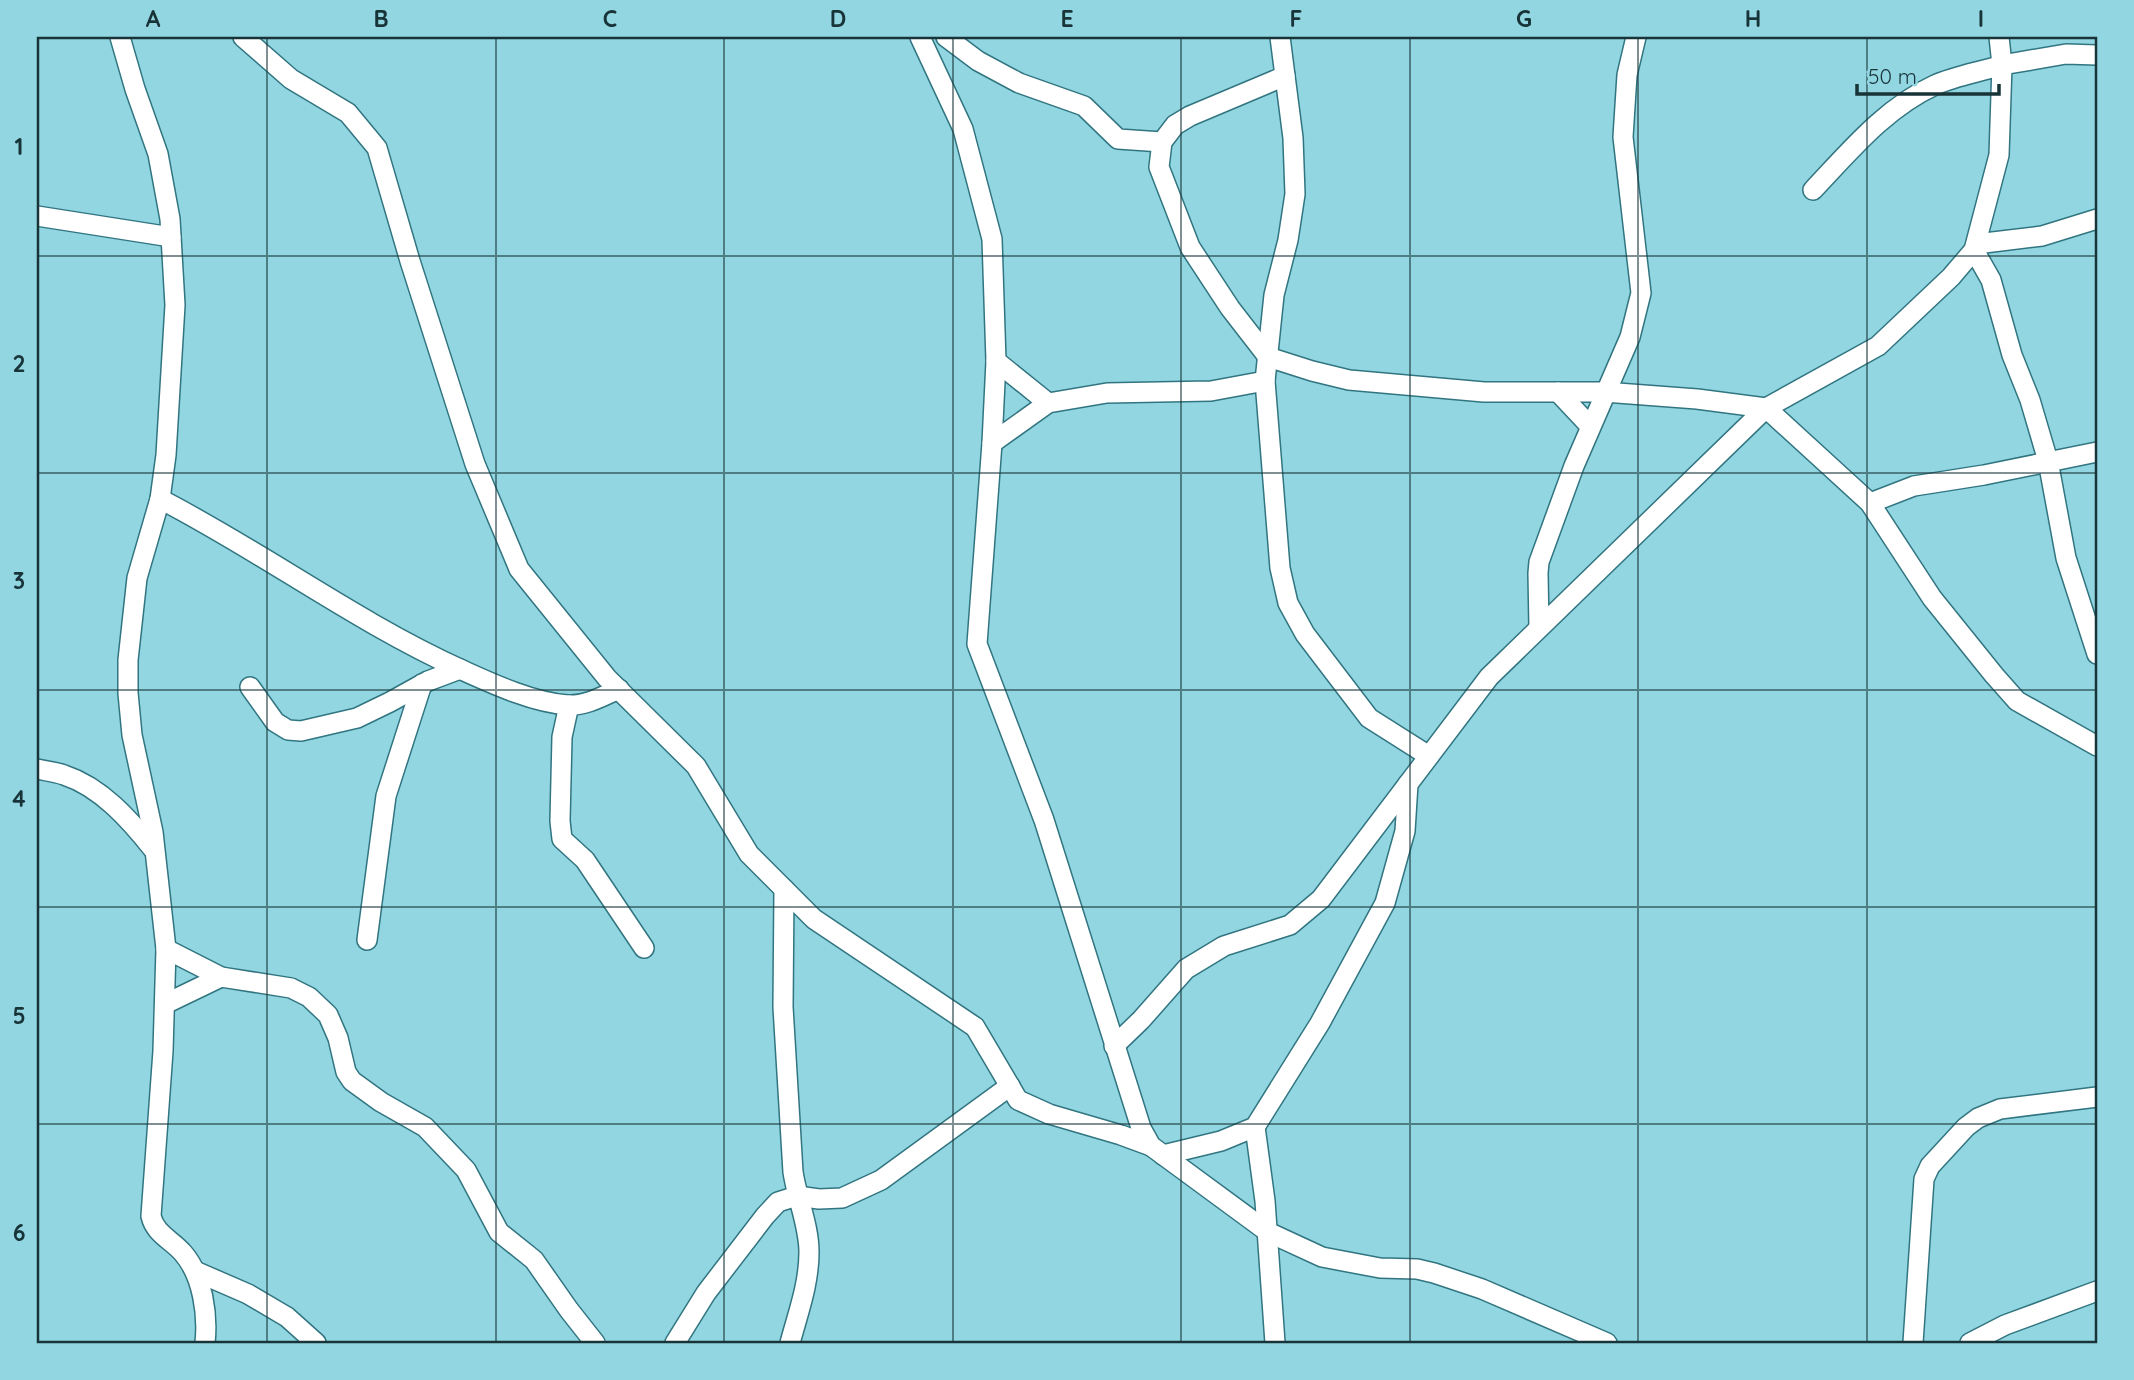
<svg xmlns="http://www.w3.org/2000/svg" width="2134" height="1380" viewBox="0 0 2134 1380" font-family="Quicksand,sans-serif">
<style>
.lines{fill:none;stroke-linecap:round;stroke-linejoin:round}
.minor-casing{stroke:#317580;stroke-width:22}
.minor{stroke:#fff;stroke-width:19}
.grid{fill:none;stroke:#183439;stroke-width:2;stroke-opacity:0.55}
.neatline{fill:none;stroke:#183439;stroke-width:2.5}
.grid-label{font-size:23px;text-anchor:middle;font-weight:bold;fill:#183439}
</style>
<rect width="100%" height="100%" fill="#92d6e1"/>
<g class="lines">
<g class="minor-casing">
<g id="minor">
<path d="M120,37L135,89L158,154L170,219L175,305L166,455L160,499L137,578L128,660V693L132,735L153,832L166,949L163,1051L151,1216C155,1234 172,1240 183,1253C203,1276 208,1315 205,1343"/>
<polyline points="243,37 291,79 348,113 377,148 410,261 475,464 519,569 607,678 696,766 749,854 814,919 975,1027 1018,1100 1049,1114 1121,1135 1151,1146"/>
<polyline points="920,37 963,129 992,239 996,361 992,443 977,644 1044,820 1141,1128 1151,1146 1268,1232 1322,1257 1380,1268 1417,1269 1434,1273 1482,1289 1607,1343"/>
<polyline points="946,37 978,61 1019,83 1084,106 1118,139 1162,142"/>
<polyline points="1280,37 1293,138 1295,194 1288,240 1274,295 1265,381 1280,568 1288,603 1305,634 1369,718 1429,756"/>
<polyline points="1285,76 1190,116 1175,125 1162,142 1159,167 1190,247 1230,308 1268,357 1312,371 1349,380 1484,392 1604,392 1697,399 1766,408 1870,503 1932,598 1994,675 2017,701 2097,746"/>
<path d="M1813,190C1850,151 1885,108 1935,85C1955,76 1980,72 2002,65L1999,37"/>
<polyline points="37,216 171,237"/>
<polyline points="1976,244 2042,236 2097,219"/>
<polyline points="1974,250 1991,280 2012,355 2030,400 2048,461 2066,558 2097,654"/>
<polyline points="996,361 1048,403"/>
<polyline points="1558,392 1590,426"/>
<polyline points="992,443 1048,403 1107,393 1211,391 1265,381"/>
<path d="M160,499C263,552 356,622 462,670C493,684 534,703 568,705C586,706 603,696 619,689"/>
<polyline points="1870,503 1914,486 1984,475 2097,452"/>
<polyline points="1539,628 1538,573 1539,562 1574,466 1630,337 1641,293 1623,137 1627,75 1636,37"/>
<polyline points="250,687 275,722 288,730 301,731 357,718 390,702 428,681 460,669"/>
<polyline points="569,705 562,737 560,821 562,839 585,860 644,948"/>
<path d="M37,769C46,771 56,772 64,775C101,787 130,820 153,849"/>
<path d="M784,889L783,1007L793,1172C797,1199 809,1225 809,1252C809,1284 798,1313 790,1343"/>
<polyline points="367,940 386,796 422,684"/>
<polyline points="166,949 221,977 291,988 309,997 328,1015 338,1038 346,1072 352,1081 381,1102 425,1127 466,1170 499,1232 534,1260 569,1310 595,1343"/>
<polyline points="165,1004 221,977"/>
<polyline points="1114,1046 1141,1020 1186,969 1224,946 1290,925 1321,899 1489,677 1766,408 1878,346 1951,277 1974,250 1999,155 2002,65 2066,54 2097,55"/>
<polyline points="1255,1127 1265,1201 1275,1343"/>
<polyline points="1163,1155 1221,1141 1255,1127 1320,1023 1385,903 1405,831 1408,784"/>
<polyline points="195,1271 248,1294 287,1317 316,1343"/>
<polyline points="675,1343 706,1293 765,1216 778,1202 797,1196 819,1199 842,1198 881,1180 1010,1086"/>
<polyline points="1913,1343 1924,1179 1930,1166 1966,1127 1978,1118 2000,1109 2097,1097"/>
<polyline points="1970,1343 2005,1325 2097,1291"/>
</g>
</g>
<use href="#minor" class="minor"/>
</g>
<path class="grid" d="M267,37V1343M496,37V1343M724,37V1343M953,37V1343M1181,37V1343M1410,37V1343M1638,37V1343M1867,37V1343M37,256H2097M37,473H2097M37,690H2097M37,907H2097M37,1124H2097"/>
<rect width="2134" height="1380" fill="none" stroke="#92d6e1" stroke-width="77"/>
<path d="M1857 84v10h142v-10" fill="none" stroke="#183439" stroke-width="3.5"/>
<text x="1868" y="84" font-size="21" fill="#183439" stroke="#92d6e1" stroke-width="5" paint-order="stroke">50 m</text>
<rect x="38" y="38" width="2058" height="1304" class="neatline"/>
<g class="grid-label">
<text x="153" y="27">A</text>
<text x="381" y="27">B</text>
<text x="610" y="27">C</text>
<text x="838" y="27">D</text>
<text x="1067" y="27">E</text>
<text x="1296" y="27">F</text>
<text x="1524" y="27">G</text>
<text x="1753" y="27">H</text>
<text x="1981" y="27">I</text>
<text x="19" y="155">1</text>
<text x="19" y="372">2</text>
<text x="19" y="589">3</text>
<text x="19" y="807">4</text>
<text x="19" y="1024">5</text>
<text x="19" y="1241">6</text>
</g>
</svg>
